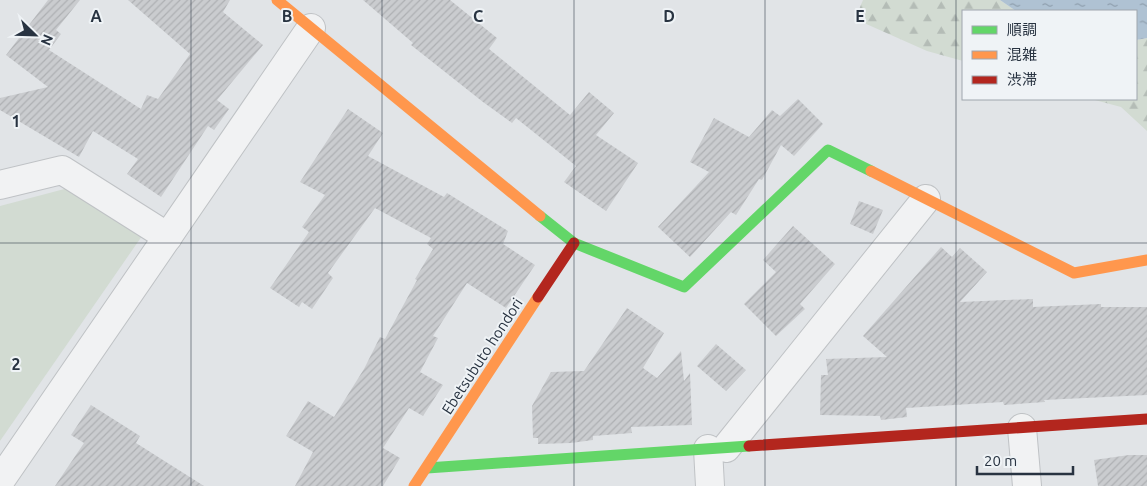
<svg xmlns="http://www.w3.org/2000/svg" width="1147" height="486" viewBox="0 0 1147 486" font-family="Ubuntu,'Noto Sans JP',sans-serif">
<style>
.forest{fill:url(#forest-firs)}
.park{fill:#d2dbd2}
.water{fill:url(#water-ripples)}
.building{fill:url(#building-hatch)}
.lines{fill:none;stroke-linecap:round;stroke-linejoin:round}
.street-casing{stroke:#bfc2c5;stroke-width:30}
.street{stroke:#f1f2f3;stroke-width:28}
.fast{stroke:#63d668;stroke-width:11}
.slow{stroke:#ff974d;stroke-width:11}
.jam{stroke:#b3261e;stroke-width:11}
.grid{fill:none;stroke:#283341;stroke-width:1;stroke-opacity:0.55}
.labels{text-anchor:middle;dominant-baseline:central;stroke-width:4;stroke-linejoin:round;paint-order:stroke}
.street-label{font-size:15px;fill:#283341;stroke:#eff3f6}
.grid-label{font-size:16px;text-anchor:middle;font-weight:bold;fill:#283341;stroke:#eff3f6;stroke-width:4;stroke-linejoin:round;paint-order:stroke}
</style>
<defs>
<pattern id="forest-firs" width="22" height="20" patternUnits="userSpaceOnUse" patternTransform="scale(1.25)"><rect width="22" height="20" fill="#d2dbd2"/><path d="M5 1l3.5 6h-7zM16 11l3.5 6h-7z" fill="#b4bcb6"/></pattern>
<pattern id="water-ripples" width="26" height="14" patternUnits="userSpaceOnUse" patternTransform="scale(1.25)"><rect width="26" height="14" fill="#afc2d3"/><path d="M2 4q2-2 4 0t4 0M15 11q2-2 4 0t4 0" fill="none" stroke="#8e9ead"/></pattern>
<pattern id="building-hatch" width="6" height="6" patternUnits="userSpaceOnUse" patternTransform="scale(1.25)"><rect width="6" height="6" fill="#cacccf"/><path d="M-1 1l2-2M0 6l6-6M5 7l2-2" fill="none" stroke="#aeb0b3"/></pattern>
</defs>
<rect width="100%" height="100%" fill="#e1e4e7"/>
<g class="forest">
<polygon points="863,0 1000,0 1016,11 963,11 963,61 927,51 855,19"/>
<polygon points="1147,38 1147,131 1121,107 1091,99 1136,99 1136,40"/>
</g>
<polygon class="park" points="72,187 142,236 0,441 0,206"/>
<polygon class="water" points="1000,0 1147,0 1147,38 1136,40 1136,11 1016,11"/>
<g class="building">
<polygon points="48,0 80,0 56,30 61,34 49,50 141,109 147,95 158,99 190,54 128,0 230,0 223,12 263,45 217,100 229,109 214,130 208,126 161,197 127,174 138,159 93,131 79,157 0,110 0,98 48,87 6,55"/>
<polygon points="363,0 450,0 497,38 489,49 570,115 589,92 614,113 596,135 638,163 606,211 564,182 576,166 516,118 512,123 483,102 411,45 413,43"/>
<polygon points="798,99 823,124 794,156 781,145 762,180 759,179 736,215 731,212 690,257 658,227 709,172 690,162 714,118 749,137 772,110 780,116"/>
<polygon points="348,109 383,133 368,156 444,197 447,193 508,231 503,244 535,265 506,308 467,283 433,336 438,338 420,372 443,385 423,416 409,408 383,448 400,458 383,486 295,486 313,452 286,436 308,401 334,417 364,369 380,337 385,339 417,280 415,279 433,249 427,244 431,238 375,208 328,273 333,278 312,309 302,302 299,307 270,288 309,232 302,227 325,195 300,182"/>
<polygon points="859,201 883,210 873,234 850,224"/>
<polygon points="793,226 835,264 800,304 805,309 776,336 744,304 776,272 763,260"/>
<polygon points="941,247 952,257 960,248 987,272 960,302 1033,299 1033,307 1101,304 1101,307 1147,307 1147,395 1044,400 1045,402 1004,405 1003,402 906,408 907,417 881,420 880,416 820,415 821,375 828,375 826,359 887,357 863,336"/>
<polygon points="627,308 664,333 643,368 657,378 681,351 684,381 690,373 692,425 631,427 632,433 593,436 593,440 571,443 538,444 538,438 533,438 532,406 551,372 584,371"/>
<polygon points="716,344 746,370 726,391 697,366"/>
<polygon points="91,405 140,436 136,443 204,486 55,486 84,443 71,435"/>
<polygon points="1129,455 1147,455 1147,486 1098,486 1094,460"/>
</g>
<g class="lines">
<g class="street-casing">
<g id="street">
<polyline points="0,185 62,170 168,237"/>
<polyline points="1022,428 1027,486"/>
<polyline points="726,448 926,199"/>
<polyline points="708,449 710,486"/>
<polyline points="0,481 311,28"/>
</g>
</g>
<use href="#street" class="street"/>
<g class="fast">
<polyline points="540,216 574,243 684,287 828,150 871,171"/>
<polyline points="427,468 749,446"/>
</g>
<g class="slow">
<polyline points="277,0 540,216"/>
<polyline points="871,171 1074,273 1147,260"/>
<polyline points="414,486 538,297"/>
</g>
<g class="jam">
<polyline points="538,297 574,243"/>
<polyline points="749,446 1147,419"/>
</g>
</g>
<path class="grid" d="M191,0V486M382,0V486M574,0V486M765,0V486M956,0V486M0,243H1147"/>
<g class="labels">
<g class="street-label">
<text transform="translate(482 356) rotate(-57)">Ebetsubuto hondori</text>
</g>
</g>
<g class="grid-label">
<text x="96" y="22">A</text>
<text x="287" y="22">B</text>
<text x="478" y="22">C</text>
<text x="669" y="22">D</text>
<text x="860" y="22">E</text>
<text x="16" y="127">1</text>
<text x="16" y="370">2</text>
</g>
<rect x="962" y="10" width="175" height="90" fill="#eff3f6" stroke="#9fa6ae"/>
<rect x="972" y="26" width="25" height="8" fill="#63d668" stroke="#9fa6ae"/>
<text x="1007" y="35" font-size="15" fill="#283341">順調</text>
<rect x="972" y="51" width="25" height="8" fill="#ff974d" stroke="#9fa6ae"/>
<text x="1007" y="60" font-size="15" fill="#283341">混雑</text>
<rect x="972" y="76" width="25" height="8" fill="#b3261e" stroke="#9fa6ae"/>
<text x="1007" y="85" font-size="15" fill="#283341">渋滞</text>
<g transform="translate(35 35) rotate(113)" stroke="#eff3f6" stroke-width="4" paint-order="stroke">
<path d="M0-4L9 19L0 12L-9 19Z" fill="#283341"/>
<text y="-8" font-size="14" font-weight="bold" text-anchor="middle" fill="#283341">N</text>
</g>
<path d="M977 466v8h96v-8" fill="none" stroke="#283341" stroke-width="2.5"/>
<text x="984" y="466" font-size="15" fill="#283341" stroke="#eff3f6" stroke-width="4" paint-order="stroke">20 m</text>
</svg>
